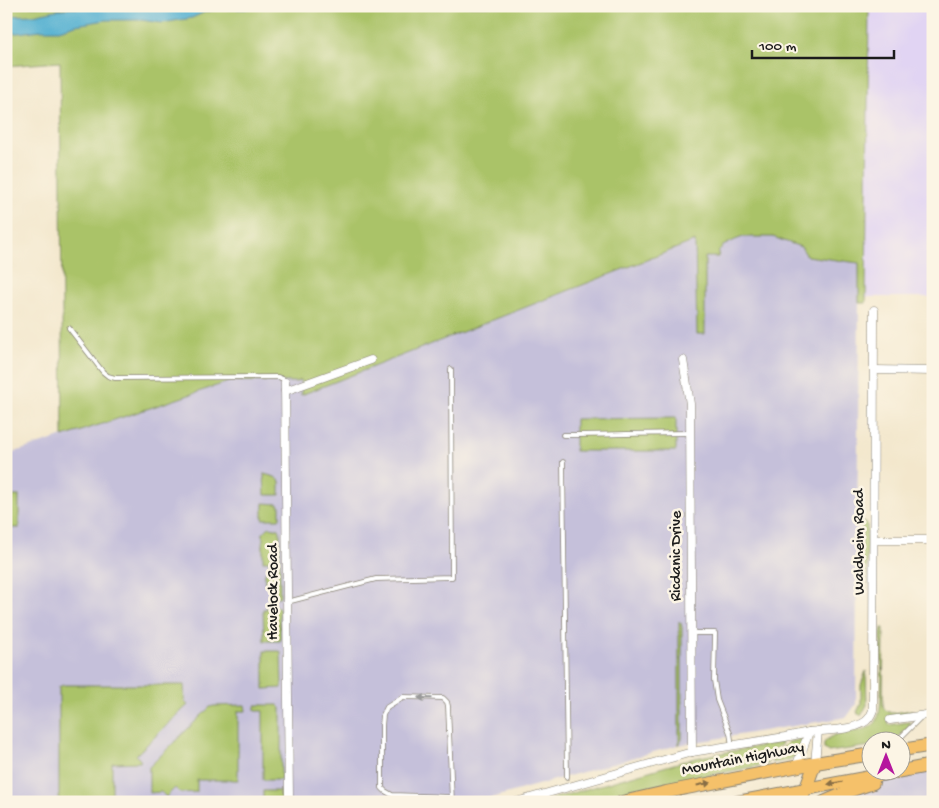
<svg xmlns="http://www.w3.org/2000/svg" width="939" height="808" viewBox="0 0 939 808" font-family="'Gochi Hand',sans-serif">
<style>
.built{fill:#e1d4f3}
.industrial{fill:#c5c0da}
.green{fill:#aac368;stroke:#637042}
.water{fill:#53b0d1;stroke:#386676}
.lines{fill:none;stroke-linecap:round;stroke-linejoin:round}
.service-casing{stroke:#888274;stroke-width:5.5}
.minor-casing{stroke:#888274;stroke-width:9}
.primary-casing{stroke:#888274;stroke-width:14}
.service{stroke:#fff;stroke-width:4}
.minor{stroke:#fff;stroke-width:8}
.primary{stroke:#f5c16b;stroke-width:12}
.oneway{fill:#999}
.oneway2{fill:#886e44}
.labels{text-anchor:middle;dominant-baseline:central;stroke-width:5;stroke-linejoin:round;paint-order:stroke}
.street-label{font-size:16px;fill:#1c1c1c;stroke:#fcf5e5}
</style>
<rect width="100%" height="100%" fill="#fcf5e5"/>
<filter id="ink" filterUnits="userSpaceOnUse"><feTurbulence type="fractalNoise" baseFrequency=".02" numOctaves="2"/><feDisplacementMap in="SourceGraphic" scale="10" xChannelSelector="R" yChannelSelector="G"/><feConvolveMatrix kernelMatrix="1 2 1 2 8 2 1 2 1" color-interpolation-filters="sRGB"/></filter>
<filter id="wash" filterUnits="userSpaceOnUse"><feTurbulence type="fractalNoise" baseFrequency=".0096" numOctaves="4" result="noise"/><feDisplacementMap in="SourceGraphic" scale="20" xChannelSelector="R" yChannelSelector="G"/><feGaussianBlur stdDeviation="1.12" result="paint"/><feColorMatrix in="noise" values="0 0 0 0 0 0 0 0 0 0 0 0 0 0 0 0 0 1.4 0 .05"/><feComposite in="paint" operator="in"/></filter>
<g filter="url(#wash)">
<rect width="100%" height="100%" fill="#f3e7cc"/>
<polygon class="built" points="869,6 933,6 933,297 866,297"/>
<g class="industrial">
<polygon points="862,163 859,303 856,704 847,717 678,745 477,802 6,802 6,455 231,381 296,382 495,304 576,288 696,241 697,333 705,334 704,218"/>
<polygon points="933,765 933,802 824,802 852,790"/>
</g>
<g class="green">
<polygon points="6,6 869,6 866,303 859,303 859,263 807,256 801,247 773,237 743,237 735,240 723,246 719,251 718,257 705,257 705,334 697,334 695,241 301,395 301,380 296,382 231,381 63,437 60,62 6,66"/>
<polygon points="676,418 676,451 575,451 575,419"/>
<polygon points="264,474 275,477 280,481 280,495 265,495"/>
<rect x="6" y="496" width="13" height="32"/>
<polygon points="263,503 279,504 280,506 280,518 279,519 263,519"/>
<polygon points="862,522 867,524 867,591 861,591"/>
<polygon points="270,527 279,529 280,531 280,597 274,597 275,588 265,585 265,572 269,571 271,567 271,565 268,561 263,561 263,533 268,528"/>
<polygon points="267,606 275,606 279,608 281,640 280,641 264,641 263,609 267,609"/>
<polygon points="679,621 681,623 682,628 682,739 679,745"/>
<path d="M882,628H884L883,704L884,709L891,713H894L912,710L911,713L888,717L889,725L908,722H910V725C896,742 893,740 872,740L871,746L828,752L824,748V743C831,733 844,733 856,731C863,730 871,728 876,722C884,711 881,649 881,633Z"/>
<polygon points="264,651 280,651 281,653 282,688 264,689"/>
<polygon points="866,671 867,705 861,716 857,712 861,704 861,685"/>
<polygon points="63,685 184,685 185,702 188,705 136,755 141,761 140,762 112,763 112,793 116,802 59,802 59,687"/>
<polygon points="245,705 246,711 238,711 238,780 197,780 197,792 180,793 175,788 166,797 161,792 149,793 149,767 210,707 214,706"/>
<polygon points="256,705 278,705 281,708 281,780 263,780 263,711 255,711 255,706"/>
<path d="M803,739C796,760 793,760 772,763L771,757L784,746L788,742Z"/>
<path d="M781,742L782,744C773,751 766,752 768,764L645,788L587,802H541L695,758Z"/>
<polygon points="263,791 278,791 282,792 282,802 263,802"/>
</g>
<polygon class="water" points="107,6 124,7 261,6 245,9 218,9 205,12 192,18 162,23 141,20 106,20 76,25 59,30 41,30 18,33 6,33 6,16 33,15 61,9"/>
</g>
<g filter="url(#ink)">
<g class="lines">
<g class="service-casing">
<g id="service">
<polyline points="69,328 103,372 108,376 115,378 278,377 283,379 285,382"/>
<path d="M563,435C606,435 648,433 691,433"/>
<polyline points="563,462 567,777"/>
<polyline points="287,602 376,579 452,577 451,369"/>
<polyline points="692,633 715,633 715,634 714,680 717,700 730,733 732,746"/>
<polyline points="898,740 921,717"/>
<polyline points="451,797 392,795 385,791 382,788 382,726 383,715 387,707 403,697 443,698 447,702 448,706 452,802"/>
</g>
</g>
<g class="minor-casing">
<g id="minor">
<polyline points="683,360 690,404 692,752"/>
<polyline points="875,370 933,371"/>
<polyline points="285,382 289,802"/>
<polyline points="285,391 371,360"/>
<polyline points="874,540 933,540"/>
<polyline points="890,720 933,714"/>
<polyline points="815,763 818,731"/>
<path d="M796,767L809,732C824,730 860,731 869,718C871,715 872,713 873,710L874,310"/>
<polyline points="516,802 692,752 785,737 809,732"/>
</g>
</g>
<g class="primary-casing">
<g id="primary">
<polyline points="902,750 933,745"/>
<polyline points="622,802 666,792 815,763 872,754"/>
<polyline points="737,802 933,765"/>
<polyline points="801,802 815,763"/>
<polyline points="824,802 852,790 873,783"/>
</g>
</g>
<use href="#service" class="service"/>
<use href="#minor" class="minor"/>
<use href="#primary" class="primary"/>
</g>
<defs><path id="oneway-solid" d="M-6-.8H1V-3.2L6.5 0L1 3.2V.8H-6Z" transform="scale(1.25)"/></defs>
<use class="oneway" href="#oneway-solid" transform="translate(425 698) rotate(-179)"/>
<g class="oneway2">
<use href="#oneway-solid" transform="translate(835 783) rotate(170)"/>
<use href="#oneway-solid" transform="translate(704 784) rotate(-11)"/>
</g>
</g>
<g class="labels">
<g class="street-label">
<text transform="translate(860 542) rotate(-90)">Waldheim Road</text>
<text transform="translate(677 556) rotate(-90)">Ricdanic Drive</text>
<text transform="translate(274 592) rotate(-90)">Havelock Road</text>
<text transform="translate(743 760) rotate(-11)">Mountain Highway</text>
</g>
</g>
<rect width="939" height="808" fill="none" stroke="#fcf5e5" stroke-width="25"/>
<g transform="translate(886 756)"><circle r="24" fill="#fcf5e5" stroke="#a29e95"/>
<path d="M0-4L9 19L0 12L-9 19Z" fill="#b5179e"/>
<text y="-8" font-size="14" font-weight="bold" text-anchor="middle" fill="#1c1c1c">N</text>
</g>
<path d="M752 50v8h142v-8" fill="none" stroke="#1c1c1c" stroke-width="2.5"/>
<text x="759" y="50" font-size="15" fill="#1c1c1c" stroke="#fcf5e5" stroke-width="4" paint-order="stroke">100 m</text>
</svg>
